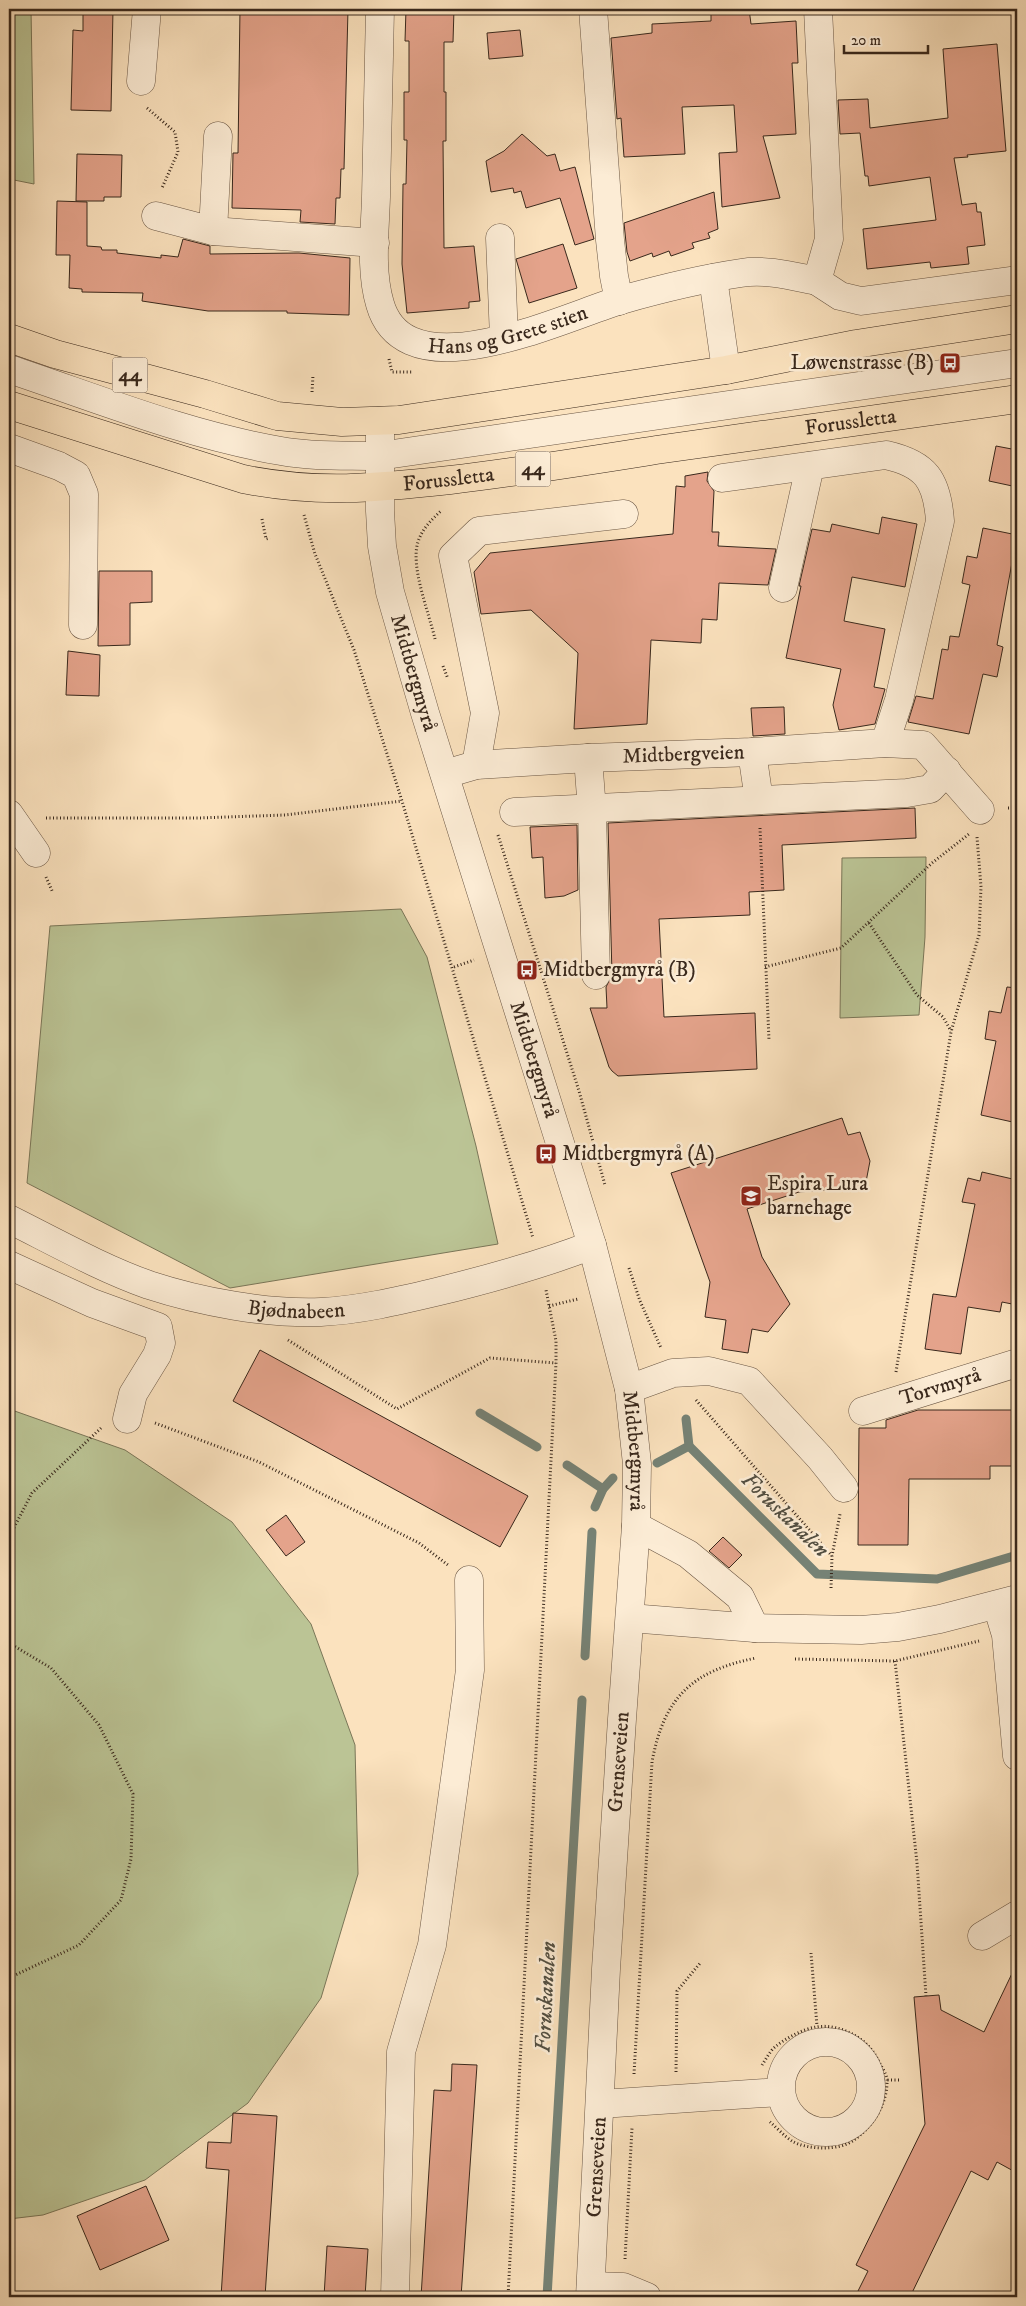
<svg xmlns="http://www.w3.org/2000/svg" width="1026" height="2306" viewBox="0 0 1026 2306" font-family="'IM FELL DW Pica',serif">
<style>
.green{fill:#bbc495;stroke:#7a7658}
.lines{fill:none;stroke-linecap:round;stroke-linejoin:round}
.stream{stroke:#768275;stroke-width:9}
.building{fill:#e4a38b;stroke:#39281c}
.minor-casing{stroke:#6a5644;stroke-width:29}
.major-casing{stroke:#39281c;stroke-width:29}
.path{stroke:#39281c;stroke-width:3;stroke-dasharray:1 2.5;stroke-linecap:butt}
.minor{stroke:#fcecd5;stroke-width:28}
.major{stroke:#fbe2be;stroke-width:28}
.labels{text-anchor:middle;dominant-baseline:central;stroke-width:5;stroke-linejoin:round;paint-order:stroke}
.shield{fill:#fcecd5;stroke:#746354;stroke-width:1}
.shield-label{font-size:20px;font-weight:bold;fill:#39281c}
.street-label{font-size:21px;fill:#39281c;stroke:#fcecd5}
.poi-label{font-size:21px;fill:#39281c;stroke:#fcecd5;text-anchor:start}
.water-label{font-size:22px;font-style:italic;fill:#524e41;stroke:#fcecd5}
</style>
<rect width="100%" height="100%" fill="#fbe2be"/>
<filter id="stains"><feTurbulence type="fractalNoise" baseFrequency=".004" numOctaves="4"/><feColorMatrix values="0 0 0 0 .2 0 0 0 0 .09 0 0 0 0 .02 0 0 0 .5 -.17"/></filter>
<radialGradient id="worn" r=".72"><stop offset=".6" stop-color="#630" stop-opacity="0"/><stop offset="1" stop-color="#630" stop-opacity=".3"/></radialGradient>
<g class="green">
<polygon points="9,9 31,9 34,184 9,179"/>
<polygon points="926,857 925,937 919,1015 840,1018 842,858"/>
<polygon points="401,909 427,957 476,1146 498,1244 230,1288 27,1183 50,926"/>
<polygon points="9,1409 125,1450 232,1522 311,1624 355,1745 358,1874 321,1998 248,2103 145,2180 43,2215 9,2219"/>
</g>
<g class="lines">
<g class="stream">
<polyline points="480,1413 537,1447"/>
<polyline points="689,1446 817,1574 937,1579 1017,1555"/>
<polyline points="657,1463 689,1446 686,1419"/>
<polyline points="567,1465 603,1489"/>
<polyline points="595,1507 603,1489 613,1478"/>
<polyline points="585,1656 592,1532"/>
<polyline points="547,2297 582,1700"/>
</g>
</g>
<g class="building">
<polygon points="83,9 113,9 111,111 71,110 73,30 83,31"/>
<polygon points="240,9 348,9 344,169 341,169 340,198 336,198 335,224 300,222 301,210 232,208 233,153 238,153"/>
<polygon points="406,9 454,9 453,42 444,42 444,92 446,92 446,141 443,141 444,248 474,246 480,301 469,302 469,308 407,313 402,264 403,184 406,184 407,140 404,140 404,92 409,92 409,41 405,41"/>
<polygon points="711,9 749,9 751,24 796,21 798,63 792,63 796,134 763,136 780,198 722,207 719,153 737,152 734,105 682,107 685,154 624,157 621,118 617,119 611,38 652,33 652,24 711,21"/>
<polygon points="520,30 523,56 489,59 487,33"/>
<polygon points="997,44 1006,151 967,155 968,157 954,158 962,205 976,203 977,212 981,212 985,245 967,247 969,264 931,268 930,262 867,269 863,229 936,220 930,177 869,186 868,176 865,176 860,133 840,134 838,100 868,99 870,128 948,118 943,49"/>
<polygon points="522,134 547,156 555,154 560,171 575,167 594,239 575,245 560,198 526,208 521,191 514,193 513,188 491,192 486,161 504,151"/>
<polygon points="77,154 122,155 121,197 104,197 104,201 76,201"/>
<polygon points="714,192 718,229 708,233 710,238 692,243 694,248 671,256 669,251 653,257 652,253 630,261 627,252 624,223"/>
<polygon points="57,201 87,202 87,246 101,247 102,250 117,250 117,253 161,258 161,255 178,257 183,239 210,246 210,254 299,253 350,258 349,315 287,313 287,311 208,311 142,301 143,293 82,292 82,289 69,288 70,255 56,255"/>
<polygon points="563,244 577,288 529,303 516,259"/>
<polygon points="996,446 1017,450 1017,487 989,481"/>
<polygon points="708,472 707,481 714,491 712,532 719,532 718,546 776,549 768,585 719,583 717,620 702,619 701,643 651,640 647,724 574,729 578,653 531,610 481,614 474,572 490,553 673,534 676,486 685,487 685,476"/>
<polygon points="882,517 917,524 905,587 852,577 844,621 885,629 874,687 885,689 875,724 839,730 833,705 841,669 786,658 801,586 799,586 812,529 830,532 832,524 879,534"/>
<polygon points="983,528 1017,535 997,645 1003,647 997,677 983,674 969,734 908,722 916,696 933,699 942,649 948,650 950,636 959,637 970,585 962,583 967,556 977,558"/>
<polygon points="99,571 152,571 152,602 130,603 130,645 98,646"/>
<polygon points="68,651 100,655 99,696 66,695"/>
<polygon points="784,707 785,734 753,736 751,708"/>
<polygon points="915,808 916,838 782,845 784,890 749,892 750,915 659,919 664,1017 755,1013 757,1069 618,1076 612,1071 609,1067 590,1008 607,1008 606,987 612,975 608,823"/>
<polygon points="577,825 578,890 564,896 545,898 543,857 532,858 530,827"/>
<polygon points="1007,987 1017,988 1017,1123 981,1115 996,1041 985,1039 989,1011 1001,1013"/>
<polygon points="842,1118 848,1135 860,1132 870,1161 865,1187 799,1192 747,1209 762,1257 790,1304 768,1332 752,1329 748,1353 722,1349 726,1320 705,1317 710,1282 671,1173"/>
<polygon points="982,1172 1017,1180 1017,1305 1002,1302 1000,1312 968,1307 961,1354 925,1349 933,1294 956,1297 975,1204 962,1202 968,1178 980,1181"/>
<polygon points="260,1350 528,1496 500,1547 233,1401"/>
<polygon points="918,1410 1017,1410 1017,1466 990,1466 990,1479 909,1479 908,1545 858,1545 859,1428 886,1428 886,1420"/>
<polygon points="286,1515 305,1542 286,1556 266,1530"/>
<polygon points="723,1537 742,1555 729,1568 709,1551"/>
<polygon points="1017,1963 1017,2173 997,2162 988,2180 971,2171 910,2297 855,2297 868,2271 856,2265 925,2124 914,1997 939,1995 941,2010 984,2032"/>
<polygon points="452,2064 477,2065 461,2297 421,2297 434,2090 451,2091"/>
<polygon points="233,2113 277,2116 265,2297 221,2297 229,2170 206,2168 208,2142 231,2143"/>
<polygon points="146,2186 169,2240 100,2270 77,2216"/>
<polygon points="327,2246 368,2249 365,2297 324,2297"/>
</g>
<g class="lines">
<g class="minor-casing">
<g id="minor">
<path id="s1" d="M380,9C379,72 377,134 376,197C375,231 370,271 380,304C406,395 563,317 621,300C660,289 700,279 741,273C766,269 792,276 817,281L829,239L818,9"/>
<polyline points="593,9 610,240 614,276 619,301"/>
<polyline points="141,81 147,9"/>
<polyline points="156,216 213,231 375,243"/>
<polyline points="213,231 218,136"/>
<polyline points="500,238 504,338"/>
<polyline points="713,278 726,370"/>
<polyline points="817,281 840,296 861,301 1017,280"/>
<path d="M9,369C99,399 187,435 281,451C313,457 347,455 379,456L1017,363"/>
<path id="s2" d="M380,421V511L382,546L390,592L425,713L592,1245L629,1389L637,1464L636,1526L622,1719L606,1969L590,2297"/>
<polyline points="9,448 59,466 76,475 84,494 83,625"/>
<path d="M722,478L886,455C926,464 937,480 940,521L899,700L885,743"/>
<polyline points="783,588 810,466"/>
<polyline points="752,752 759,800"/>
<polyline points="588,758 592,810 596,975"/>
<polyline points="476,765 485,713 453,556 479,531 624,514"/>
<path id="s3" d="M445,774L476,765L588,758L752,752L885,743L923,745L980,810"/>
<polyline points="514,812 907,793 930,789 947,771"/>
<polyline points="9,814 36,853"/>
<path id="s4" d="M9,1219C55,1242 101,1268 149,1285C201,1302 266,1314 321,1312C360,1310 398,1301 436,1292C489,1279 541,1265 592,1245"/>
<polyline points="9,1265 92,1303 158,1327 161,1343 157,1355 133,1394 127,1419"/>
<polyline points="629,1389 673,1373 709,1371 749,1381 820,1458 844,1488"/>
<path id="s5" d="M863,1411L1017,1363"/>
<polyline points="636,1526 688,1554 740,1597 755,1628"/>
<polyline points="997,1605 1006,1635 1017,1756"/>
<polyline points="630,1618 755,1628 861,1630 898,1627 940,1619 1017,1599"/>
<polyline points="982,1936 1017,1915"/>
<circle cx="826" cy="2087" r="45"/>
<polyline points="601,2104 780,2092"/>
<polyline points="591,2286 623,2287 647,2297"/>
<polyline points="395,2297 401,2052 432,1945 470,1670 469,1580"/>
</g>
</g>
<g class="major-casing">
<g id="major">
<polyline points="9,338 55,354 205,394 277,416 342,422 399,420 491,406 726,370 856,344 1017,319"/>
<path id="s6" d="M9,405L243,479C316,494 377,488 450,480C519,472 587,461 656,450C776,432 897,417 1017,399"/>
</g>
</g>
<g class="path">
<polyline points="147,108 175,132 178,152 162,188"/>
<polyline points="389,359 392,372 413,372"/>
<polyline points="312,392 313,375"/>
<polyline points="304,515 315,554 354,650 402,801 533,1238"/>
<polyline points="262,519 266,539 270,538"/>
<path d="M435,639C429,613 410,566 418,542C422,529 432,519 442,510"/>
<polyline points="443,666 448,679"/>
<polyline points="1008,808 1017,808"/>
<polyline points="46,818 198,818 285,815 402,801"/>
<polyline points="760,828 769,1040"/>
<polyline points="498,835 579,1091 605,1185"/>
<polyline points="46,877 53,893"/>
<polyline points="869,923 917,995 943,1017 951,1031"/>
<polyline points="454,967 474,960"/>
<polyline points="765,967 841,948 932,863 969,834"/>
<polyline points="629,1268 640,1301 661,1348"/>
<polyline points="549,1306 578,1299"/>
<polyline points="288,1340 397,1409 490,1358 556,1363"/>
<polyline points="896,1372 951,1032 979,935 981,887 977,837"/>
<polyline points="696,1400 832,1556"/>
<polyline points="155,1423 259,1462 419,1543 448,1565"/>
<polyline points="9,1537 32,1493 101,1428"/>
<polyline points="831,1588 832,1556 840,1514"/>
<polyline points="9,1643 51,1668 99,1725 133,1794 131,1859 121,1900 79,1945 9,1978"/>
<polyline points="795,1659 895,1661 979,1641"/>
<polyline points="895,1661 917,1863 926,1996"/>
<polyline points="811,1953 817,2026"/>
<path d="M762,2065C766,2059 770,2051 775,2047C786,2038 803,2029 816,2027C839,2023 867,2038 877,2058C880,2065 888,2075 887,2082C887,2105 872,2127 854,2140C840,2151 807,2150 792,2141C784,2136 776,2127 769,2121"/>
<polyline points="676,2072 677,1991 701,1962"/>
<path d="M634,2074L652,1762C664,1697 692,1671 756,1658"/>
<polyline points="870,2080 899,2080"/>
<polyline points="625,2259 632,2128"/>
<polyline points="508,2297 556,1363 556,1341 546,1290"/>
</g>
<use href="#minor" class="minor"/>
<use href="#major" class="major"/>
</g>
<defs>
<g id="bus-square" transform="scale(1.125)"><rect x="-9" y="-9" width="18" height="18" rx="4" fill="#8f2418" stroke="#fcecd5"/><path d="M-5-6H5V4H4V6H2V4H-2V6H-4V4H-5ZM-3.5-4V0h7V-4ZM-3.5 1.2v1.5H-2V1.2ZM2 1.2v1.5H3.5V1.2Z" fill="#fff"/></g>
<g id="school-square" transform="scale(1.125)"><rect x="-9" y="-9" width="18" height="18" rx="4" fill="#8f2418" stroke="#fcecd5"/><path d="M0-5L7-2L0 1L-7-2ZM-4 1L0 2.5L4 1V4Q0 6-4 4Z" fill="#fff"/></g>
</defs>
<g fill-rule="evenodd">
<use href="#bus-square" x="950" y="363"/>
<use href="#bus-square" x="527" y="970"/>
<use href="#bus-square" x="546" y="1154"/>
<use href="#school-square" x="751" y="1196"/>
</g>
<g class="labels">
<g class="shield">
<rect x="112.5" y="357.5" width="35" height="35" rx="4"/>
<rect x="515.5" y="451.5" width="35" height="35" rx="4"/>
</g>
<g class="shield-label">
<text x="130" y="375">44</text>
<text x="533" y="469">44</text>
</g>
<g class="street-label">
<text stroke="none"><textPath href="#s1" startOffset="445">Hans og Grete stien</textPath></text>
<text stroke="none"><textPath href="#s6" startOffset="858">Forussletta</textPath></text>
<text stroke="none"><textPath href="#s6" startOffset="452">Forussletta</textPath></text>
<text stroke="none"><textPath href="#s2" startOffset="256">Midtbergmyrå</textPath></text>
<text stroke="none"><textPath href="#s3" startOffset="240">Midtbergveien</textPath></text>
<text stroke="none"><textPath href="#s2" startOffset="661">Midtbergmyrå</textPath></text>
<text stroke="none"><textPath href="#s4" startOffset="305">Bjødnabeen</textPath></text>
<text stroke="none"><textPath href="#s5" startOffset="81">Torvmyrå</textPath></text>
<text stroke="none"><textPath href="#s2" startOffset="1066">Midtbergmyrå</textPath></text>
<text transform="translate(619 1762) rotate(-86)">Grenseveien</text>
<text transform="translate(597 2167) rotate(-87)">Grenseveien</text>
</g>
<g class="poi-label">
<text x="934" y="363" text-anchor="end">Løwenstrasse (B)</text>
<text x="543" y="970">Midtbergmyrå (B)</text>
<text x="562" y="1154">Midtbergmyrå (A)</text>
<text x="767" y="1184">Espira Lura<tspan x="767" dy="24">barnehage</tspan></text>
</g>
<g class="water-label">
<text transform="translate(785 1515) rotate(44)">Foruskanalen</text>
<text transform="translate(546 1997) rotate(-87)">Foruskanalen</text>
</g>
</g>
<rect width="1026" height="2306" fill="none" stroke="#fbe2be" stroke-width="30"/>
<rect x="10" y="10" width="1006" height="2286" fill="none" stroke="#39281c" stroke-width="2.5"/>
<rect x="15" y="15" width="996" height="2276" fill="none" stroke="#39281c"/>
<path d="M844 45v8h84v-8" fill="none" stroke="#39281c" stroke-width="2.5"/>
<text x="851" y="45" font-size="15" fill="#39281c" stroke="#fcecd5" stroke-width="4" paint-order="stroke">20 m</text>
<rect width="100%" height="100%" filter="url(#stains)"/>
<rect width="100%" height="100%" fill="url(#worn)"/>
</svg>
